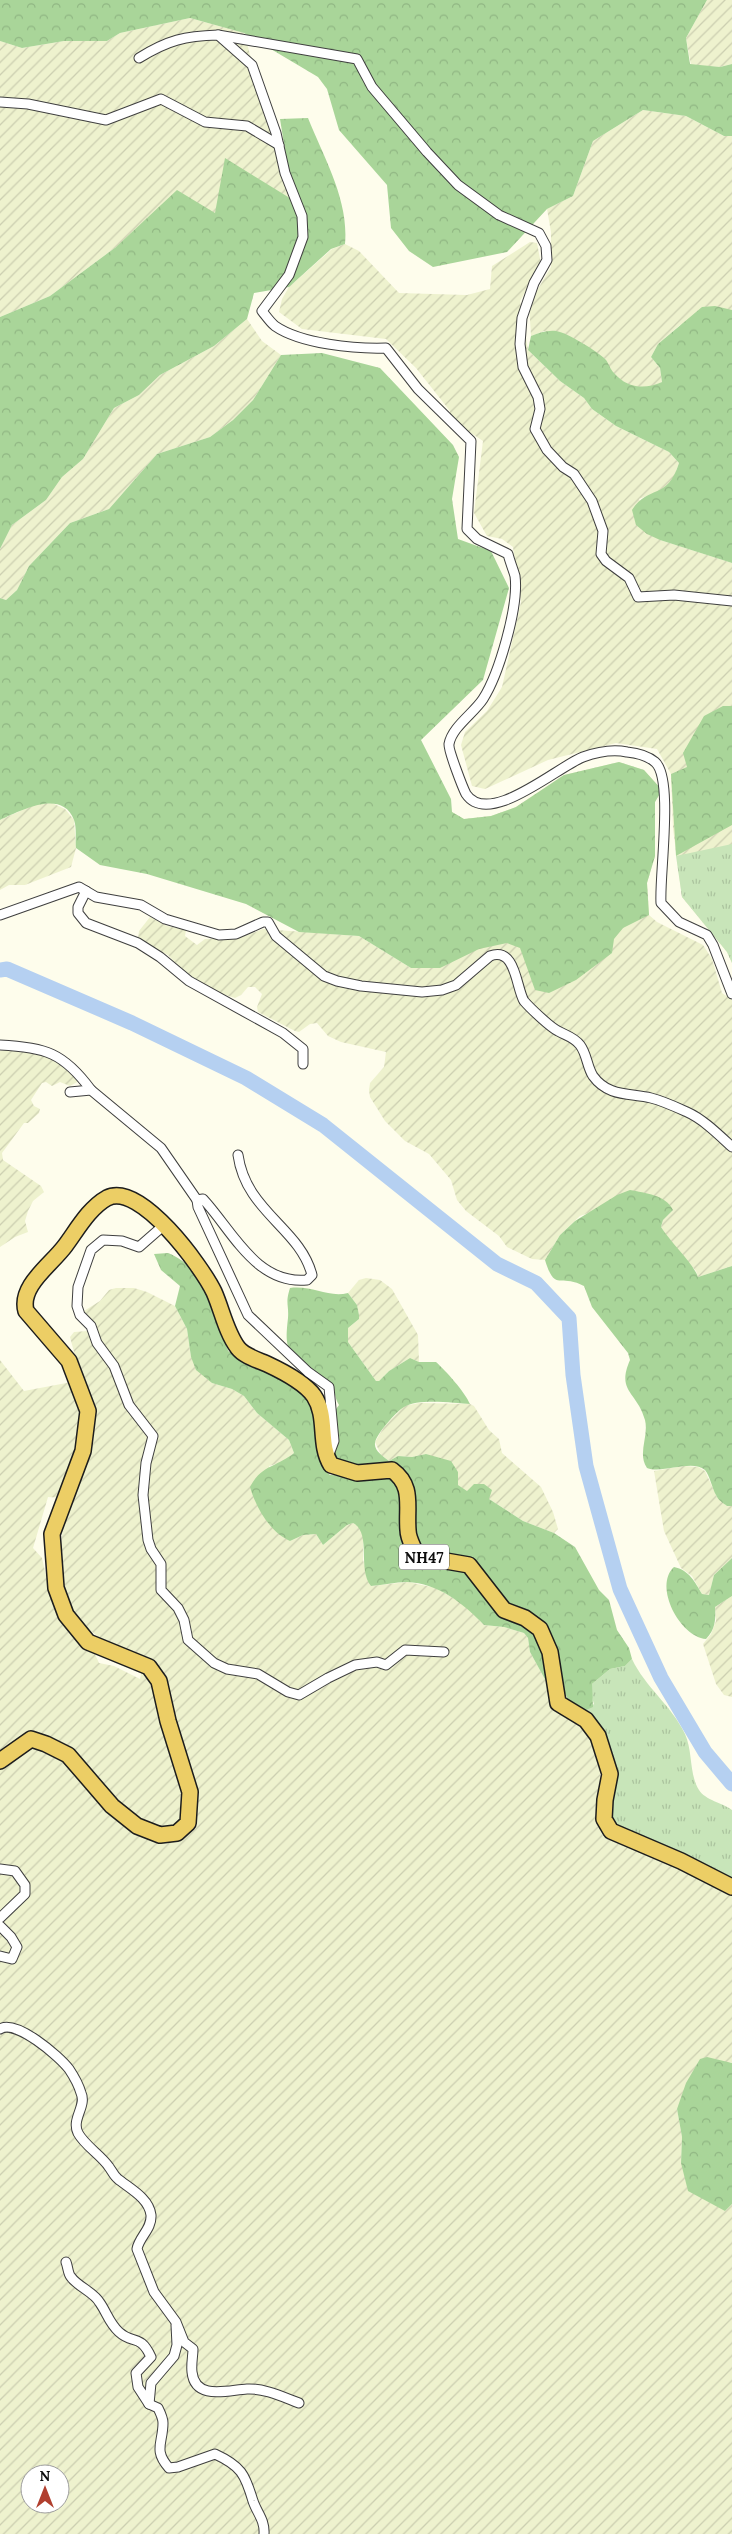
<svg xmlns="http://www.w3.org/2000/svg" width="732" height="2534" viewBox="0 0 732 2534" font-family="Lora,serif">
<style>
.farmland{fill:url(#farmland-furrows);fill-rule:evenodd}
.grass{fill:url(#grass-tufts)}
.forest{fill:url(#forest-crowns)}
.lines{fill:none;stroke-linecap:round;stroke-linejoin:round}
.river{stroke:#b5d0f1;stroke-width:15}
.minor-casing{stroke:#3f3f3f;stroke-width:11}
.trunk-casing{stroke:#1d1d1d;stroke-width:18}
.minor{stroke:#fff;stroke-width:9}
.trunk{stroke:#ecce65;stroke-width:15}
.labels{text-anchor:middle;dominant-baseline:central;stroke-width:5;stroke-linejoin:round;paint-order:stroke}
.shield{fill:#fff;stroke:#555;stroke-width:1}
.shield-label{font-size:15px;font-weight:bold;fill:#0c0c0c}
</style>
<defs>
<pattern id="farmland-furrows" width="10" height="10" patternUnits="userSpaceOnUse" patternTransform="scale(1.25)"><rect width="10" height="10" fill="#eef2ce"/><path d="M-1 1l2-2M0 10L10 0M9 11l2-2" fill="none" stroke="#cbceb0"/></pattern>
<pattern id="grass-tufts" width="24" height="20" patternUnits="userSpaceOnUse" patternTransform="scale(1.25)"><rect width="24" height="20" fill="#c8e5b9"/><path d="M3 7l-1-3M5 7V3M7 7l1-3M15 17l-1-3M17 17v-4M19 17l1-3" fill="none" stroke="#abc39e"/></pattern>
<pattern id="forest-crowns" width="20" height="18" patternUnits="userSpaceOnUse" patternTransform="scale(1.25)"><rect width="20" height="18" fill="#a9d599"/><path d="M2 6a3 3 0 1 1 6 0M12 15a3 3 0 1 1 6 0" fill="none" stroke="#90b683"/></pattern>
</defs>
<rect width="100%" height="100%" fill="#fefdec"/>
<g class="farmland">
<polygon points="707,0 732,0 732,64 720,67 691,65 686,38"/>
<polygon points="190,18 244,33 286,183 294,201 215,214 116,247 50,296 0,317 0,41 22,48 64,41 107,41 120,33"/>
<polygon points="643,110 686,116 724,136 732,136 732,310 680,325 658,344 651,357 660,368 662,382 649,388 634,387 622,381 612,372 605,359 544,331 531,336 529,304 551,267 551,232 547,209 573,196 593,141"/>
<polygon points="530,242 537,243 541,264 520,301 528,350 560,381 584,398 592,409 616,426 669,452 679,463 674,477 665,489 639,499 660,540 732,563 732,963 727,952 682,897 673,829 671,774 657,749 616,743 548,760 485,789 472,786 461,745 465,732 487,711 502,687 521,602 513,547 502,539 487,536 474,513 483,441 450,419 450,411 416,368 386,339 302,329 279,312 282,299 289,287 332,249 345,244 359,251 399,293 467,295 490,289 492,266"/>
<polygon points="247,319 262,341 281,355 253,400 233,420 210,437 157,454 109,509 70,523 29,566 17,590 6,600 0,598 0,549 12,525 46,500 62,477 83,459 114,408 139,395 160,375 214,346"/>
<polygon points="619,762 644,770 662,790 655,802 655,856 647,883 649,915 657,922 703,945 712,959 722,993 732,1000 732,1266 698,1277 696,1271 672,1245 661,1227 663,1220 673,1210 594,1211 580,1216 560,1235 545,1260 532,1259 507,1247 499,1236 466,1211 457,1200 451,1180 429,1154 405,1141 385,1121 370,1097 369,1090 370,1083 384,1067 386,1052 341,1042 328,1036 317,1023 310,1024 299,1032 295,1031 258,1012 257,1007 262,994 255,987 248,987 241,995 235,998 212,991 180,968 168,955 143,943 138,938 139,931 150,917 167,926 186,930 185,936 197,945 205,939 239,938 263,929 359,936 411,968 452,812 464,819 491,816 516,807 564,775"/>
<polygon points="52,803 65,809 74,820 76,848 71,867 25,885 9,885 0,890 0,820 36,804"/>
<polygon points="14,1049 46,1057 59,1062 81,1080 70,1086 60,1082 52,1086 46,1082 42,1083 31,1100 34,1106 40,1109 39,1113 28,1123 24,1123 2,1153 3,1160 41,1186 44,1192 33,1201 28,1211 25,1221 28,1232 15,1237 0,1247 0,1051"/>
<polygon points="366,1278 380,1280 392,1289 418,1335 419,1362 410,1358 389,1371 379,1381 376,1381 348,1342 348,1328 359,1319 359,1315 357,1305 348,1293 359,1280"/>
<path d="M116,1288H134L147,1292L175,1306L187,1329L191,1357L212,1383L232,1389L244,1396L257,1413L289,1440L294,1453L283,1462L269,1466L290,1541L303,1535L316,1534L323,1545L347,1525L353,1523L359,1526L363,1532V1560L371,1586L408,1582L436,1588L465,1605L484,1625L504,1627L524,1633L528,1638L530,1652L547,1683L552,1703L583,1726L593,1736L600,1763V1798L597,1804L600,1830L603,1836L609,1840L629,1844L732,1894V2063L730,2062L677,2109L682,2137L681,2163L725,2211L732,2204V2534H0V1360L24,1391L77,1381L81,1378L70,1337L74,1332L88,1331L84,1311L100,1301L109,1290ZM48,1497L63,1498L64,1520L58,1568L66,1603L78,1621L110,1646L144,1659L140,1679L114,1666L99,1663L94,1652L64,1625L50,1593L42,1558L33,1548ZM30,2474H60V2504H30Z"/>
<polygon points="419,1403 470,1404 474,1406 489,1430 499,1439 502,1453 541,1487 553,1512 558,1529 554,1533 523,1521 489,1499 464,1490 458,1485 458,1472 426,1454 412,1457 398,1456 389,1461 381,1455 375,1442 384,1427 404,1406"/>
<polygon points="684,1466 698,1467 705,1471 717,1497 727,1506 732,1506 732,1558 714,1575 709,1595 702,1594 692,1576 681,1568 664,1531 654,1471"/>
<polygon points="732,1596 732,1697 724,1695 716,1684 703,1644 711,1634 716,1621 715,1607"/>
</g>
<g class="grass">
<polygon points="732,844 732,963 727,952 682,897 676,856"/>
<path d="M632,1659C645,1687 672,1706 685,1734C693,1752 689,1774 699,1790C705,1800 723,1803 732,1810V1887L690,1858L657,1842L636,1839L614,1824L601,1728L586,1710L594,1704L590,1691L592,1684L610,1669L625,1666Z"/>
</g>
<g class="forest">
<polygon points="0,0 707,0 686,38 690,64 720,67 732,64 732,136 724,136 686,116 643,110 593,141 573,196 547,209 507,252 433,267 409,251 391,228 387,185 339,130 327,89 318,77 244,33 190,18 120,33 107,41 64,41 22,48 0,41"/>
<path d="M308,118C324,158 349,200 345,244L331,249L289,287L254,293L247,319L214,346L160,375L139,395L114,408L83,459L62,477L46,500L12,525L0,549V317L50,296L116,247L177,190L215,213L225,158L293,200L280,119Z"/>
<path d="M715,306L732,310V563L660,540L647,534L636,525L632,510C649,484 667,501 679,463L669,452L616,426L592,409L584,398L560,381L528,350L531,336C539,333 547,330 556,331C566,332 599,352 606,360C609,364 610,369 614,373C627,388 644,390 662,382L660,368L651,357L658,344L702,307Z"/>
<path d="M322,353L380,368L453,445L459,457L452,499L458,539L491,551L509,588L483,680L421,740L451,799L452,812L464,819L491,816L516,807L564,775L619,762L644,770L662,790L655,802V856L647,883L649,915L623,928L614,939L612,953L576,980L549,993L535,990L520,948L507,943L479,949L440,968H411L359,936L299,932L246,904L147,874L100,865L76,848C75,840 77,828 74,820C62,788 20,811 0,820V598L6,600L17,590L29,566L70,523L109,509L157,454L210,437L233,420L253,400L281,355Z"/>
<polygon points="723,706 732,706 732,825 676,856 671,774 687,767 683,753 704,716"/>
<path d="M630,1190C645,1193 666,1195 673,1210L663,1220L661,1227C671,1243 693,1263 698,1277L732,1266V1506H727C723,1503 718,1500 716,1495C712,1488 710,1476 705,1470C692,1459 663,1474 647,1468C637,1453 649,1437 645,1420C637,1391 616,1392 630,1360L628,1353L592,1307L584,1286C560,1273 555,1293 545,1260L560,1235L575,1221L617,1195Z"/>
<path d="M168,1253C191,1262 210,1287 217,1311C221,1325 222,1339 229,1352C255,1354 311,1390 317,1416C321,1435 314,1461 330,1475L358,1476C331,1458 330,1455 326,1423L339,1405C334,1397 335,1388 332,1384C327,1378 316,1375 309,1370C285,1352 285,1345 288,1318C289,1304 285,1304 290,1288C312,1285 328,1298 348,1293L357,1305L359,1315V1319L348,1328V1342L376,1381H379L389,1371L410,1358L419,1362H436C446,1371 465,1392 470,1404C454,1403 418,1398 404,1407C397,1411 376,1434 375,1443C374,1451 383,1456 389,1461L398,1456L412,1457L426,1454L451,1461L458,1472V1485L467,1491L474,1484H484L492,1490L489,1499L523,1521L554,1533L575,1547L599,1590L609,1600L617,1630L629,1648L632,1659L625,1666L610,1669L592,1684L593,1707L586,1710L569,1702L557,1676L551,1671L547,1683L530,1652L528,1638L524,1633L504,1627L484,1625C464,1604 438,1583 407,1582C395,1582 383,1585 371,1586C357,1569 372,1533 353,1523L347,1525L323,1545L316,1534L303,1535L290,1541C270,1532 256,1508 250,1487C261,1465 277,1467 294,1453L289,1440L257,1413L244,1396L232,1389L212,1383L196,1370L191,1357L187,1329L175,1306L180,1286L161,1270L154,1254Z"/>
<path d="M732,1558V1596L715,1607C716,1620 715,1630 706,1639C680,1637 653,1586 674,1567C689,1570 695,1582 702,1594L709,1595L714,1575Z"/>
<polygon points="707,2057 732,2063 732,2204 725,2211 688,2191 681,2163 682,2137 677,2109 686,2083 700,2059"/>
</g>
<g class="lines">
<polyline class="river" points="0,970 7,969 132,1023 246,1078 323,1125 497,1264 536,1283 569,1318 573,1375 586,1466 620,1589 661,1678 705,1752 732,1784"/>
<g class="minor-casing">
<g id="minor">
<polyline points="218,35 357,59 372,87 427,152 458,185 499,215 539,233 546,246 547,260 534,283 522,318 520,344 523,367 538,397 540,409 535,429 547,450 563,467 574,474 592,501 603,531 601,554 606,561 629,578 638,597 674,595 732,601"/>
<path d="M139,58C168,40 185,36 218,35L252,65L276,133L285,173L302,216L303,237L289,275L262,311C266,316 270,322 275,326C301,344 355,349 386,348L418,389L471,441L467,529L477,539L508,554C510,562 513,569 515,576C519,606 499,674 483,699C474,713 452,727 449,744C448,750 463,788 466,794C489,828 557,767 583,757C597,752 613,749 627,752C637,753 648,756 655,762C674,778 659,877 661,903L679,922L707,935L713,945L732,994"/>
<polyline points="0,102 28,104 106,120 161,99 205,122 247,126 279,145"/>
<polyline points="86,891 78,907 78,913 86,923 138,943 160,957 189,981 283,1033 303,1049 303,1064"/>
<path d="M0,915L79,887L96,897L141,905L165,919L219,935L236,934L263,922H268L276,936L324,976L337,981L361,986L422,992L442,990L456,985L490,956C516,946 516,988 524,1001C530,1008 550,1027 558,1031C567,1036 574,1037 580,1045C587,1054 587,1067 593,1076C608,1097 630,1093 651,1098C663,1101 676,1107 687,1112C703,1119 719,1135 732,1147"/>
<path d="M0,1045C45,1047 64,1053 91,1090"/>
<polyline points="70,1092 91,1090 161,1148 197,1200"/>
<path d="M238,1155C246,1212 300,1228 312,1275L307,1280C256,1285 232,1230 203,1199L197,1200L198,1207L248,1315L308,1372L329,1387L334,1441L328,1457"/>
<polyline points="163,1226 139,1247 122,1241 103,1240 91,1250 78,1287 77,1306 80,1315 91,1326 97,1343 114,1366 129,1405 153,1436 146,1463 143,1495 148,1540 151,1549 161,1564 161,1590 178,1608 184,1620 188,1640 214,1663 227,1669 258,1674 288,1692 299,1695 328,1678 355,1665 377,1662 386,1665 405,1650 444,1652"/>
<polyline points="0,1869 15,1871 25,1885 25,1894 0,1918"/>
<polyline points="0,1926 11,1937 17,1947 12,1959 0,1956"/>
<path d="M0,2029C16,2019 59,2056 69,2069C73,2075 79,2086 81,2093C87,2106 71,2119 78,2133C85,2146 101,2155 109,2167C112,2171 114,2176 118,2179C129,2188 149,2198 151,2215C152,2229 139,2237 137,2249L154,2292L176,2322L184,2342L193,2349C193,2356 191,2364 192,2372C195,2401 228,2390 247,2389C264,2388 283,2397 299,2403"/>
<path d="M66,2262C68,2267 68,2274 71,2277C78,2287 94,2292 100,2303C107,2313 109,2323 119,2332C133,2345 140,2333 151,2357L136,2373L138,2387L149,2404L151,2383L174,2356L177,2345L176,2325"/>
<path d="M149,2404L158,2408C160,2412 163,2418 163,2423C163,2443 153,2450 169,2468L178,2467L215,2454C241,2466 245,2474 253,2501C257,2513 265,2520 264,2534"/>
</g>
</g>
<g class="trunk-casing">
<path id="trunk" d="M0,1761L31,1739L46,1744L68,1755L112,1806L137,1826L160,1835L177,1833L188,1823L190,1792L168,1721L159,1681L149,1667L88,1642L66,1615L56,1588L52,1534L83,1451L88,1411L69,1361L26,1311C19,1286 51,1265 65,1246C77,1230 89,1208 107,1198C140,1181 202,1267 214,1292C222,1310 226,1332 238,1348C244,1356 258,1360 267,1364C282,1371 305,1383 314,1396C328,1417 318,1444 331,1465L357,1473L392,1470C414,1486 406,1506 408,1530C408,1539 414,1548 417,1556L469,1565L504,1610L525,1618L540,1629L550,1652L558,1703L586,1720L598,1736L610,1774L605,1800L604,1819L611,1831L681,1861L732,1887"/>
</g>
<use href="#minor" class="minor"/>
<use href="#trunk" class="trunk"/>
</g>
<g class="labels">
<rect class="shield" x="399" y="1544.5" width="50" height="25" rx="4"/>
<g class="shield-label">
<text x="424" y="1557">NH47</text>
</g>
</g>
<g transform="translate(45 2489)"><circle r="24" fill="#ffffff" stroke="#9e9e9e"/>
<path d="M0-4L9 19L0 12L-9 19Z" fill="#b13f2f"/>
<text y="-8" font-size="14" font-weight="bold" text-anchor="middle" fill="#0c0c0c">N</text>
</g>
</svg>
